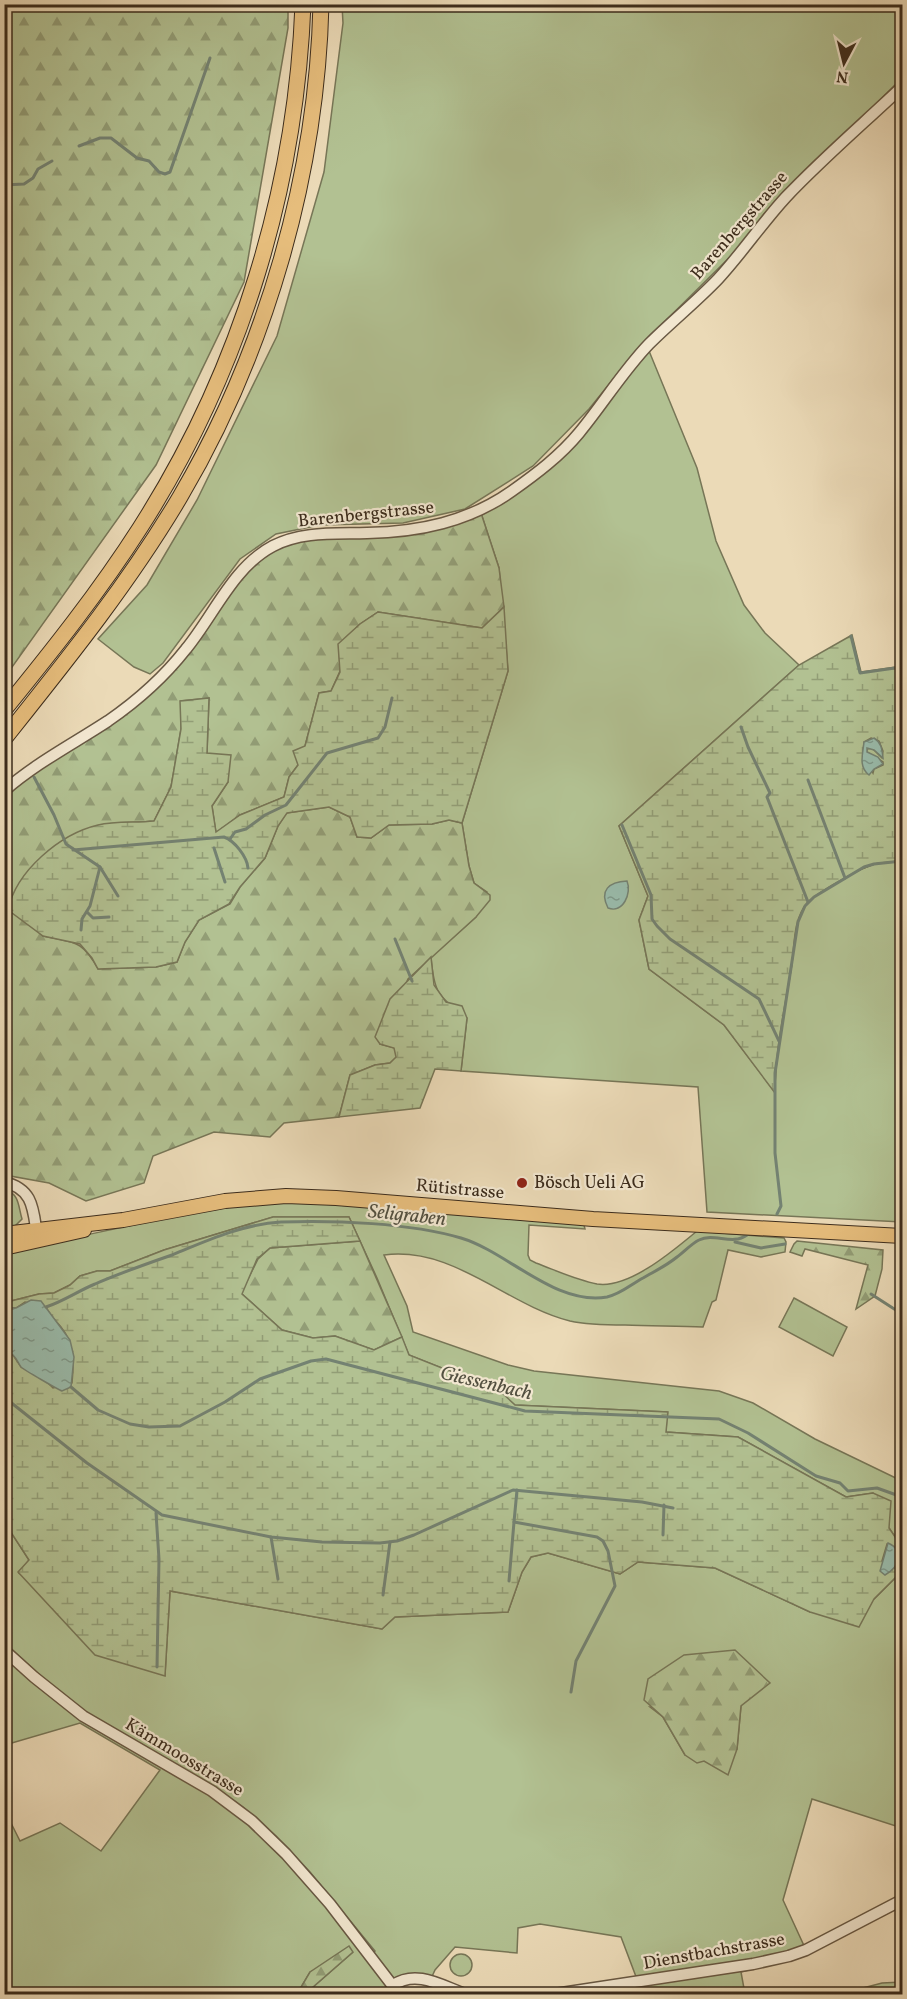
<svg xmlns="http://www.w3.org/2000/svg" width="907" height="1999" viewBox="0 0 907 1999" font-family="Vollkorn,serif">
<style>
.grass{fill:#b2c192;stroke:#777657;stroke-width:1.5;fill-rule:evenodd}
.forest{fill:url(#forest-firs);stroke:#777657;stroke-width:1.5}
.wetland{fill:url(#wetland-marsh);stroke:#777657;stroke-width:1.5;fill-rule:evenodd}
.water{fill:url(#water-ripples);stroke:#748272;stroke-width:1.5}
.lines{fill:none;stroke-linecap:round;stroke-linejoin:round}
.stream{stroke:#748272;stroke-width:3}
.minor-casing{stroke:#685843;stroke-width:13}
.major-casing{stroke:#3c2c1c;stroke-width:16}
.highway-casing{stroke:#3c2c1c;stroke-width:17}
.minor{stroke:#f2e7d0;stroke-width:10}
.major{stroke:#e6bd7c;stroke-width:14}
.highway{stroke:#e6bd7c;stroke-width:15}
.poi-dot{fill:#8f2418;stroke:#f2e7d0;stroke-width:2}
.labels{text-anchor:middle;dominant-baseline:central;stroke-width:4.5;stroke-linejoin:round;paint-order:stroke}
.street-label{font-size:18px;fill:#3c2c1c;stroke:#f2e7d0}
.poi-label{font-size:18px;fill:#3c2c1c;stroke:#f2e7d0;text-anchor:start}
.water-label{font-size:20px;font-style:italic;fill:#535040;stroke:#f2e7d0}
</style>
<defs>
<pattern id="forest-firs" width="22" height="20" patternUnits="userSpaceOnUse" patternTransform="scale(1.5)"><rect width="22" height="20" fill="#b2c192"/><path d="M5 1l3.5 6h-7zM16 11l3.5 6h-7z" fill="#929d76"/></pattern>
<pattern id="wetland-marsh" width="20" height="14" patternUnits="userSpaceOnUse" patternTransform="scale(1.5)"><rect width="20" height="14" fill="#b2c192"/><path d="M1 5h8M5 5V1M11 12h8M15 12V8" fill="none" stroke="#929d76"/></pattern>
<pattern id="water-ripples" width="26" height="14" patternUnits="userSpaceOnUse" patternTransform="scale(1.5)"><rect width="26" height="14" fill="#99bbab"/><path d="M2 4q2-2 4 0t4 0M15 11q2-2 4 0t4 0" fill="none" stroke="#7e988a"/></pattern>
</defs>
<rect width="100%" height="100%" fill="#ebdab7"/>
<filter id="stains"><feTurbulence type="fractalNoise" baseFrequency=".00333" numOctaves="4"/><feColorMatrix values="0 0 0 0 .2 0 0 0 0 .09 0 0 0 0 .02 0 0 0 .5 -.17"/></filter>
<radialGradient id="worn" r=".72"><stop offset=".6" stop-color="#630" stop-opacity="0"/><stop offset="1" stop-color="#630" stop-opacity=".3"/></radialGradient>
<g class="grass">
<polygon points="342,5 902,5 902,78 763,215 735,252 641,345 589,409 533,466 465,509 403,523 320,525 276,534 240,559 163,663 150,674 134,667 98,639 147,585 197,500 277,336 324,172 343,23"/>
<path d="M647,346L697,468L716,541L744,605L765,633L799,665L619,826L648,896L639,920L649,969L724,1025L775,1092C775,1051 785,1010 791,969C795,948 792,921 807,903C816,893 862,867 875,864C884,862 893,862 902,861V1222L707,1212L698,1087L461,1071L467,1018C438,996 434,994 431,957L476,917L487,892L474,883L469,866L462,823L508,671L499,568L480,510L558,455Z"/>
<path d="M5,1189C20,1195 18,1206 22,1219L13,1228L5,1231Z"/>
<path d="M285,1201L580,1223L584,1225L585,1229L529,1225L528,1255L530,1260L536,1263C555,1270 576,1280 597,1284C629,1289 674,1250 697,1231L784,1238L786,1242L785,1252L761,1257L728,1250L716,1300L712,1302L703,1327C677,1326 651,1326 625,1325C607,1325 588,1325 570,1321C506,1305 454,1246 384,1255L407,1306L413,1332L508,1365L534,1371L719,1391L753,1403L815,1439L902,1481V1547L889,1528L873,1493L846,1497L738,1437L666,1432L667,1412L515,1405L499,1391L409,1355L377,1278L349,1217H273L164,1250L110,1271H97L80,1276L70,1285L54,1293L39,1294L11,1301H5V1251C98,1235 190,1208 285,1201Z"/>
<polygon points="794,1298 847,1327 833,1356 779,1327"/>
<path d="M5,1523L29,1560L19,1573L165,1675L170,1591L382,1629L395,1617L508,1612L522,1572L531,1557L548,1553L620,1574L638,1562L715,1568L810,1612L874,1599L897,1576L902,1565V1828L812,1799L783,1900L806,1950L902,1900V1906L805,1955L741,1972L745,1994H555L638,1982L621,1937L540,1924L518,1928L517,1953L455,1947L435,1970L430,1981H400L399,1994H305L353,1952L310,1972L297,1994H5L4,1809L20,1841L60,1823L101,1851L160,1770L80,1723L5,1745V1650L64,1701L252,1821L372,1955L375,1951L310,1872L276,1836L243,1807L211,1785L89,1714L52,1686L5,1643ZM741,1706L737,1749L685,1755L663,1717L650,1707Z"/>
<circle cx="461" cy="1965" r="11"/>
<polygon points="902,1982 902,1994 840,1994 882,1983"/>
</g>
<g class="forest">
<polygon points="5,4 288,5 288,28 244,282 156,465 5,677"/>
<path d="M480,510L499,568L504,607L482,628L378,612L360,624L339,644L340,671L331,691L319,693L305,746L298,765L289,777L284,797L240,815L216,833L212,806L228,782L207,753L209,698L181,701V729L171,787L154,821C136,823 114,821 97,826C60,836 31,862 13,896L43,936C74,943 82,939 98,969L156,967L177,962L185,942L199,920L230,904L240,887L265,858L278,826L286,813L329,807L350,817L357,837L371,838L389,825L432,824L449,820L462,823L469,866L474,883L490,895V900L476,917L408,979L380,1044L395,1048L397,1057L390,1063L375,1065L350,1075L339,1117L284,1123L270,1137L214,1132L153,1156L144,1183L86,1201L49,1183L5,1175L4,791L86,735L164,673L235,580L287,540L397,532Z"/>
<polygon points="360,1241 402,1337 374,1350 335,1336 313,1338 282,1330 241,1293 258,1259 270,1248"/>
<polygon points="797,1241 883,1250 882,1269 875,1296 856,1309 868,1265 805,1249 802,1256 790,1252 794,1244"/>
<polygon points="735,1650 770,1683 741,1706 737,1749 728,1775 704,1761 697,1763 685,1755 663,1717 644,1700 648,1679 684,1655"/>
<polygon points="349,1946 353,1952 305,1994 297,1994 310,1972"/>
</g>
<g class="wetland">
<path d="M504,607L508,671L462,823L449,820L432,824L389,825L371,838L357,837L350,817L329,807L287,813L278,826L265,858L240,887L229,904L199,920L185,942L177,962L156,967L98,969L92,958L80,944L43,936L8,910C16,871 60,834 98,825C116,821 136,823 154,821L171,787L181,729L180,701L209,698L207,753L231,755L228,782L212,806L216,832L240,815L284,797L289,777L298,765L293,751L305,746L319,693L331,691L340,672L338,644L360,624L378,612L482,628Z"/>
<path d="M852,635L861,672L902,666V809L899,812L902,815V861C893,862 884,862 875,864C862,867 816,893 807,903C792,921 795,948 791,970C784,1011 775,1052 775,1093L724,1025L649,969L639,920L648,896L619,826L799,665ZM871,738L879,741L883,751L882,758L872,748L867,749V752L883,762V765L874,769L873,773L863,753L864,742Z"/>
<polygon points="431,957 434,985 446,1002 462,1006 467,1018 461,1071 435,1069 420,1108 339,1117 350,1075 375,1065 390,1063 396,1057 394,1048 380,1044 375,1037 390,999"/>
<path d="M273,1217H349L360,1241L270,1248L257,1259L242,1294L282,1330L313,1338L335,1336L374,1350L402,1337L409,1355L500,1391L515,1405L668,1412L666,1432L738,1437L846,1497L873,1493L891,1501L889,1528L902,1547V1565L897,1576L874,1599L859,1627L810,1612L715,1568L638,1562L620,1574L548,1553L531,1557L522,1572L508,1612L395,1617L382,1629L170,1591L165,1676L95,1655L18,1572L29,1560L5,1523L4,1354L13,1355L21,1367L45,1380L53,1388L72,1383C74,1361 75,1345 61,1327C55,1320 50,1315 46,1307L25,1302L16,1308H5V1301H11L39,1294L54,1293L70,1285L80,1276L97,1271H110L164,1250ZM887,1544L896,1549L900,1556L894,1568L882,1561Z"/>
</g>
<g class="water">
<path d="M874,738C882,743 882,750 883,758L874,750L867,748V752L878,757L883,764L874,769L869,775C858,767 863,753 864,742Z"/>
<path d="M627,881C632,893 623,914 608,908C599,890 609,882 627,881Z"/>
<path d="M31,1300L41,1301L70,1340L74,1357L71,1387L62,1391C59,1390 24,1370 21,1367C18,1363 17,1359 13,1355L5,1354V1308H16Z"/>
<path d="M888,1543C906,1551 899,1567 885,1575L880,1571Z"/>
</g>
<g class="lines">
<g class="stream">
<polyline points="79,146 100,138 111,138 137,158 149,161 159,172 165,174 170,172 210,58"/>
<polyline points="4,185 24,184 33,178 38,169 52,161"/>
<polyline points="851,636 860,673 902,667"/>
<polyline points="741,727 748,747 770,793 767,797 808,902"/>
<polyline points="34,777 54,815 66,844 100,867 118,896"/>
<polyline points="808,780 845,878"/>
<polyline points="622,825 651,895 652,919 657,926 670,939 759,999 779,1041"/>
<polyline points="230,839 235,832 246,829 265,815 286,805 327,753 378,738 385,727 392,698"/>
<polyline points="214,848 225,882"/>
<path d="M73,850L224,837C235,841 247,857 248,868"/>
<polyline points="87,912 93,918 109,917"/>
<polyline points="81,930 82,919 90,906 100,867"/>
<polyline points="395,939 412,981"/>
<polyline points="777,1214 781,1206 775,1153 775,1073 798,922 805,906 814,897 864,867 874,864 902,861"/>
<polyline points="735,1242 761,1248 785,1244"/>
<polyline points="871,1294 902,1314"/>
<path d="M46,1307C64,1301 78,1291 95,1284C120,1273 146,1264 172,1255C206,1241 243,1224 281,1222C335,1220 410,1223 461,1238C508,1252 555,1306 607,1297C621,1294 630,1285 643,1278C655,1271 666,1266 677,1257C684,1252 691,1244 699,1240C714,1232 732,1246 747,1235"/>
<polyline points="71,1387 98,1410 130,1424 149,1427 180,1426 225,1402 260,1379 311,1361 326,1359 525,1411 719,1419 748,1433 816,1476 840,1483 848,1491 877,1488 902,1497"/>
<polyline points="4,1397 87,1463 162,1515 271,1537 322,1542 380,1543 397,1541 414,1535 513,1490 642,1502 673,1508"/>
<polyline points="517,1490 514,1522 597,1537 603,1541 608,1551 615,1586 576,1661 571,1692"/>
<polyline points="156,1513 159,1559 157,1667"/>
<polyline points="663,1535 664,1505"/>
<polyline points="271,1537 278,1579"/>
<polyline points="509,1581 514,1522"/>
<polyline points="383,1595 390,1542"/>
</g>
<g class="minor-casing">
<g id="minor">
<path d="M4,791C36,763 73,744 108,721C137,701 164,677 186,649C214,615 233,567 273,546C302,531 335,534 367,533C419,532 468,522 512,491C536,474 560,456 579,433C603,404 623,371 649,344C671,322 696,302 718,279C742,253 762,223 786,197C823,158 864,123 902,87"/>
<path d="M4,1182C34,1189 33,1210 37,1235"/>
<polyline points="4,1650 34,1677 83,1716 212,1791 252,1821 286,1854 330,1904 399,1994"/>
<path d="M393,1985C417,1969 442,1986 465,1994"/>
<polyline points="555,1994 753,1964 789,1956 806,1950 902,1900"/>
</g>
</g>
<g class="major-casing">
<g id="major">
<polyline points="4,1234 123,1220 225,1201 286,1196 336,1198 593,1219 902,1236"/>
<polyline points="4,1248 84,1230"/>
</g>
</g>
<g class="highway-casing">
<g id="highway">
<path d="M4,710C52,651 99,592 140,528C240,372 296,189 303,4"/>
<path d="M4,739C67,660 129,583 180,497C266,351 317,174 321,4"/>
</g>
</g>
<use href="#minor" class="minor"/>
<use href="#major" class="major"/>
<use href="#highway" class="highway"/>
</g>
<circle class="poi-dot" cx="522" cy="1183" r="6"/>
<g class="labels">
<g class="street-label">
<text transform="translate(740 226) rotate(-49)">Barenbergstrasse</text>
<text transform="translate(366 515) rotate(-6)">Barenbergstrasse</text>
<text transform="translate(460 1190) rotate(5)">Rütistrasse</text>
<text transform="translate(184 1758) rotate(31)">Kämmoosstrasse</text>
<text transform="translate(714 1952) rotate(-10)">Dienstbachstrasse</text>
</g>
<g class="poi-label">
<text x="534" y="1183">Bösch Ueli AG</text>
</g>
<g class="water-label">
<text transform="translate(407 1216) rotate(6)">Seligraben</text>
<text transform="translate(486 1384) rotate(13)">Giessenbach</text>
</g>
</g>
<rect width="907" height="1999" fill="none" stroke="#ebdab7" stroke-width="24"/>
<rect x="6" y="6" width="895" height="1987" fill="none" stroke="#3c2c1c" stroke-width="3"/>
<rect x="12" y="12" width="883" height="1975" fill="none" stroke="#3c2c1c" stroke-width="1.5"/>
<g transform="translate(844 63) rotate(187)" stroke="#f2e7d0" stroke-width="4.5" paint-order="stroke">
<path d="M0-4.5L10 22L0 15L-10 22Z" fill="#3c2c1c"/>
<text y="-9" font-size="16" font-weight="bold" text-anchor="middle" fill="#3c2c1c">N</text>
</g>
<rect width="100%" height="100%" filter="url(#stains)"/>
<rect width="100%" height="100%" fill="url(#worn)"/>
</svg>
